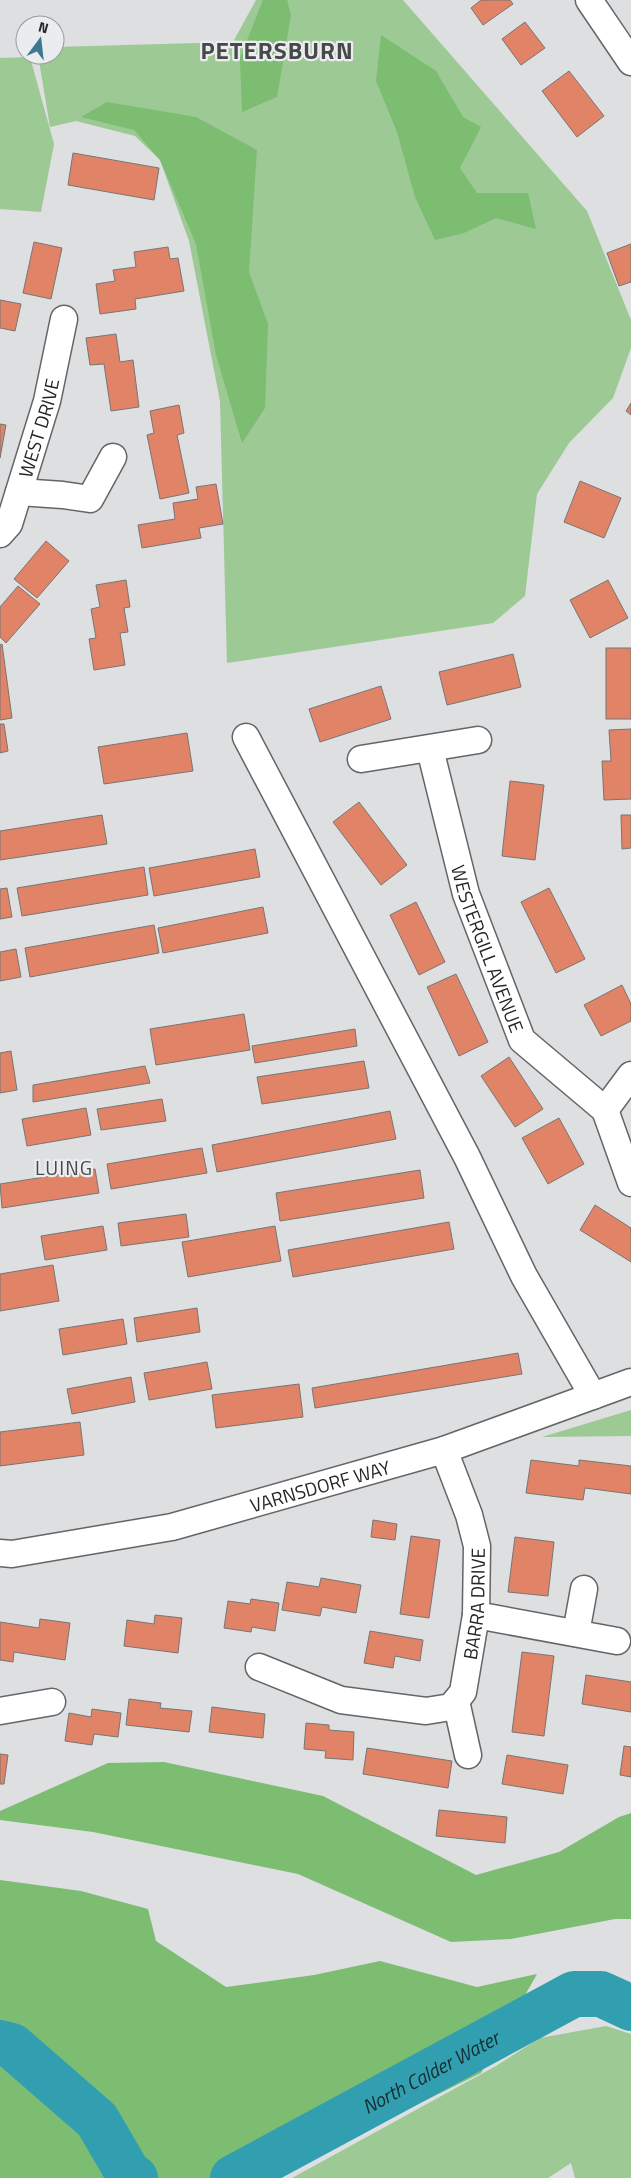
<svg xmlns="http://www.w3.org/2000/svg" width="631" height="2178" viewBox="0 0 631 2178" font-family="'Titillium Web',sans-serif">
<style>
.green{fill:#9cc994}
.forest{fill:#7cbd72}
.lines{fill:none;stroke-linecap:round;stroke-linejoin:round}
.river{stroke:#329fb1;stroke-width:46}
.building{fill:#e18367;stroke:#787574}
.street-casing{stroke:#636567;stroke-width:29}
.street{stroke:#fff;stroke-width:26}
.labels{text-anchor:middle;dominant-baseline:central;stroke-width:4.5;stroke-linejoin:round;paint-order:stroke}
.street-label{font-size:19px;fill:#252526;stroke:#eaecee}
.neighbourhood-label{font-size:20px;letter-spacing:1px;fill:#46484a;stroke:#eaecee}
.water-label{font-size:20px;font-style:italic;fill:#162d32;stroke:#eaecee}
.district-label{font-size:24px;font-weight:bold;letter-spacing:1px;fill:#46484a;stroke:#eaecee}
</style>
<rect width="100%" height="100%" fill="#dddfe1"/>
<g class="green">
<polygon points="256,0 403,0 587,211 631,320 631,348 613,398 569,443 537,494 525,596 493,623 227,663 220,401 189,241 160,160 135,136 76,121 50,127 38,55 55,55 55,47 233,42"/>
<polygon points="30,57 54,144 41,212 0,209 0,58"/>
<polygon points="631,1410 631,1436 542,1437"/>
<polygon points="606,2026 631,2034 631,2178 575,2178 571,2163 548,2178 292,2178 496,2066 540,2038"/>
</g>
<g class="forest">
<polygon points="263,0 287,0 291,15 277,97 242,112 240,58"/>
<polygon points="381,35 436,71 463,117 481,127 460,168 477,193 528,193 536,229 496,218 464,233 435,240 415,197 397,132 376,81"/>
<polygon points="107,102 196,117 257,150 249,272 268,324 265,408 242,443 216,355 196,244 160,160 134,130 81,117"/>
<polygon points="164,1762 323,1796 476,1875 559,1852 619,1817 631,1813 631,1919 615,1919 511,1939 451,1942 298,1874 93,1832 0,1820 0,1811 108,1763"/>
<polygon points="0,1880 81,1891 148,1909 156,1941 226,1987 314,1975 380,1961 477,1987 537,1974 481,2073 268,2178 0,2178"/>
</g>
<g class="lines">
<g class="river">
<polyline points="0,2043 12,2046 97,2120 128,2173 135,2178"/>
<path id="s1" d="M233,2178L574,1994H601L631,2008"/>
</g>
</g>
<g class="building">
<polygon points="481,0 510,0 513,4 483,25 471,8"/>
<polygon points="525,22 545,48 521,65 502,39"/>
<polygon points="569,71 604,116 577,137 542,91"/>
<polygon points="73,153 159,168 154,200 68,185"/>
<polygon points="34,242 62,248 51,299 23,293"/>
<polygon points="631,244 631,282 619,286 607,253"/>
<polygon points="168,247 170,259 178,258 184,291 135,299 136,309 100,314 96,284 115,281 113,270 136,267 134,252"/>
<polygon points="0,300 21,304 15,331 0,328"/>
<polygon points="116,334 120,362 133,360 139,407 111,411 104,364 90,365 86,338"/>
<polygon points="631,403 631,415 626,411"/>
<polygon points="179,405 184,433 177,435 189,493 160,499 147,435 154,433 150,411"/>
<polygon points="0,424 6,425 0,458"/>
<polygon points="580,481 621,498 604,538 564,522"/>
<polygon points="216,484 223,524 199,528 201,538 142,548 138,525 175,519 173,503 198,499 196,487"/>
<polygon points="46,541 69,561 37,598 14,579"/>
<polygon points="126,580 130,607 124,608 128,632 120,633 125,665 94,670 89,639 96,638 91,609 100,607 96,585"/>
<polygon points="608,580 628,618 590,638 570,600"/>
<polygon points="18,586 40,604 6,643 0,637 0,607"/>
<polygon points="2,644 12,718 0,720 0,645"/>
<rect x="606" y="648" width="25" height="71"/>
<polygon points="513,654 521,687 447,705 439,672"/>
<polygon points="381,686 391,719 320,742 309,709"/>
<polygon points="0,724 4,724 8,751 0,753"/>
<polygon points="631,729 631,799 604,800 602,761 611,761 609,730"/>
<polygon points="187,733 193,771 104,784 98,747"/>
<polygon points="510,781 544,785 535,860 502,856"/>
<polygon points="359,802 407,865 381,885 333,822"/>
<polygon points="102,815 107,844 0,860 0,831"/>
<polygon points="621,815 631,815 631,848 622,849"/>
<polygon points="255,849 260,877 154,896 149,868"/>
<polygon points="144,867 148,895 22,916 17,888"/>
<polygon points="7,888 12,917 0,919 0,889"/>
<polygon points="549,888 585,959 556,973 521,902"/>
<polygon points="416,902 445,962 419,975 390,915"/>
<polygon points="263,907 268,933 163,953 158,928"/>
<polygon points="154,925 159,953 30,977 25,948"/>
<polygon points="16,949 21,977 0,981 0,952"/>
<polygon points="456,974 488,1042 459,1056 427,987"/>
<polygon points="622,985 631,1004 631,1021 601,1036 584,1005"/>
<polygon points="244,1014 250,1050 156,1065 150,1029"/>
<polygon points="355,1029 357,1046 255,1063 252,1046"/>
<polygon points="11,1051 17,1090 0,1093 0,1053"/>
<polygon points="509,1057 543,1109 515,1127 481,1076"/>
<polygon points="364,1061 369,1088 262,1104 257,1077"/>
<polygon points="145,1066 150,1083 33,1102 33,1085"/>
<polygon points="162,1099 166,1121 101,1130 97,1109"/>
<polygon points="86,1108 91,1135 27,1146 22,1119"/>
<polygon points="390,1111 396,1139 217,1172 212,1145"/>
<polygon points="559,1118 584,1164 548,1184 522,1138"/>
<polygon points="202,1148 207,1173 111,1189 107,1164"/>
<polygon points="95,1169 99,1193 2,1208 0,1184"/>
<polygon points="420,1170 424,1198 280,1221 276,1193"/>
<polygon points="595,1205 631,1228 631,1262 580,1230"/>
<polygon points="186,1214 189,1237 121,1246 118,1223"/>
<polygon points="449,1222 454,1249 293,1277 288,1250"/>
<polygon points="103,1226 107,1250 45,1260 41,1236"/>
<polygon points="275,1226 281,1261 188,1277 182,1242"/>
<polygon points="53,1265 59,1301 0,1311 0,1274"/>
<polygon points="197,1308 200,1332 137,1342 134,1318"/>
<polygon points="123,1319 127,1344 63,1355 59,1329"/>
<polygon points="518,1353 522,1374 315,1408 312,1388"/>
<polygon points="207,1362 212,1389 149,1400 144,1373"/>
<polygon points="131,1377 135,1402 72,1414 67,1389"/>
<polygon points="299,1384 303,1417 216,1428 212,1395"/>
<polygon points="80,1422 84,1455 0,1466 0,1432"/>
<polygon points="531,1460 579,1466 579,1460 631,1466 631,1494 585,1488 583,1500 526,1493"/>
<polygon points="373,1520 397,1524 395,1540 371,1537"/>
<polygon points="411,1536 440,1540 429,1618 400,1614"/>
<polygon points="515,1537 554,1542 548,1596 508,1592"/>
<polygon points="321,1578 361,1585 356,1613 322,1607 320,1616 282,1610 287,1582 319,1587"/>
<polygon points="251,1599 279,1603 275,1631 252,1627 251,1632 224,1628 228,1601 250,1604"/>
<polygon points="155,1615 182,1618 178,1653 124,1646 127,1620 154,1624"/>
<polygon points="40,1619 70,1623 65,1660 14,1652 13,1662 0,1660 0,1622 39,1628"/>
<polygon points="370,1631 423,1640 420,1661 395,1656 393,1668 364,1663"/>
<polygon points="522,1652 554,1656 544,1736 512,1732"/>
<polygon points="586,1675 631,1682 631,1712 582,1704"/>
<polygon points="129,1699 161,1703 160,1708 192,1711 189,1732 126,1725"/>
<polygon points="212,1707 265,1714 263,1738 209,1732"/>
<polygon points="92,1709 121,1713 118,1737 94,1734 92,1745 65,1741 69,1713 91,1717"/>
<polygon points="306,1723 329,1725 329,1730 354,1732 353,1760 325,1758 326,1751 304,1749"/>
<polygon points="624,1746 631,1747 631,1777 620,1775"/>
<polygon points="367,1748 452,1761 448,1788 363,1774"/>
<polygon points="0,1754 8,1755 4,1784 0,1784"/>
<polygon points="507,1755 568,1765 563,1794 502,1784"/>
<polygon points="439,1810 507,1817 505,1843 436,1836"/>
</g>
<g class="lines">
<g class="street-casing">
<g id="street">
<polyline points="589,0 631,62"/>
<polyline points="19,492 63,495 90,499 113,457"/>
<path id="s2" d="M0,534L9,524L47,401L64,319"/>
<polyline points="246,737 467,1157 524,1276 593,1396"/>
<path id="s3" d="M430,749L466,894L522,1040L605,1110"/>
<polyline points="361,759 478,740"/>
<polyline points="605,1110 631,1183"/>
<polyline points="605,1110 631,1075"/>
<path id="s4" d="M0,1553L12,1554L172,1527L444,1450L631,1382"/>
<polyline points="476,1615 617,1641"/>
<polyline points="576,1633 584,1589"/>
<path id="s5" d="M259,1667L341,1700L426,1711L451,1707L463,1692L476,1615L477,1546L469,1515L444,1450"/>
<polyline points="456,1701 468,1755"/>
<polyline points="0,1711 52,1702"/>
</g>
</g>
<use href="#street" class="street"/>
</g>
<g class="labels">
<g class="street-label">
<text stroke="none"><textPath href="#s2" startOffset="114">WEST DRIVE</textPath></text>
<text stroke="none"><textPath href="#s3" startOffset="208">WESTERGILL AVENUE</textPath></text>
<text stroke="none"><textPath href="#s4" startOffset="328">VARNSDORF WAY</textPath></text>
<text stroke="none"><textPath href="#s5" startOffset="308">BARRA DRIVE</textPath></text>
</g>
<g class="neighbourhood-label">
<text x="64" y="1167">LUING</text>
</g>
<g class="water-label">
<text stroke="none"><textPath href="#s1" startOffset="224">North Calder Water</textPath></text>
</g>
<g class="district-label">
<text x="277" y="50">PETERSBURN</text>
</g>
</g>
<g transform="translate(40 40) rotate(15)"><circle r="24" fill="#eaecee" stroke="#9b9c9e"/>
<path d="M0-4L9 19L0 12L-9 19Z" fill="#3d7890"/>
<text y="-8" font-size="14" font-weight="bold" text-anchor="middle" fill="#252526">N</text>
</g>
</svg>
